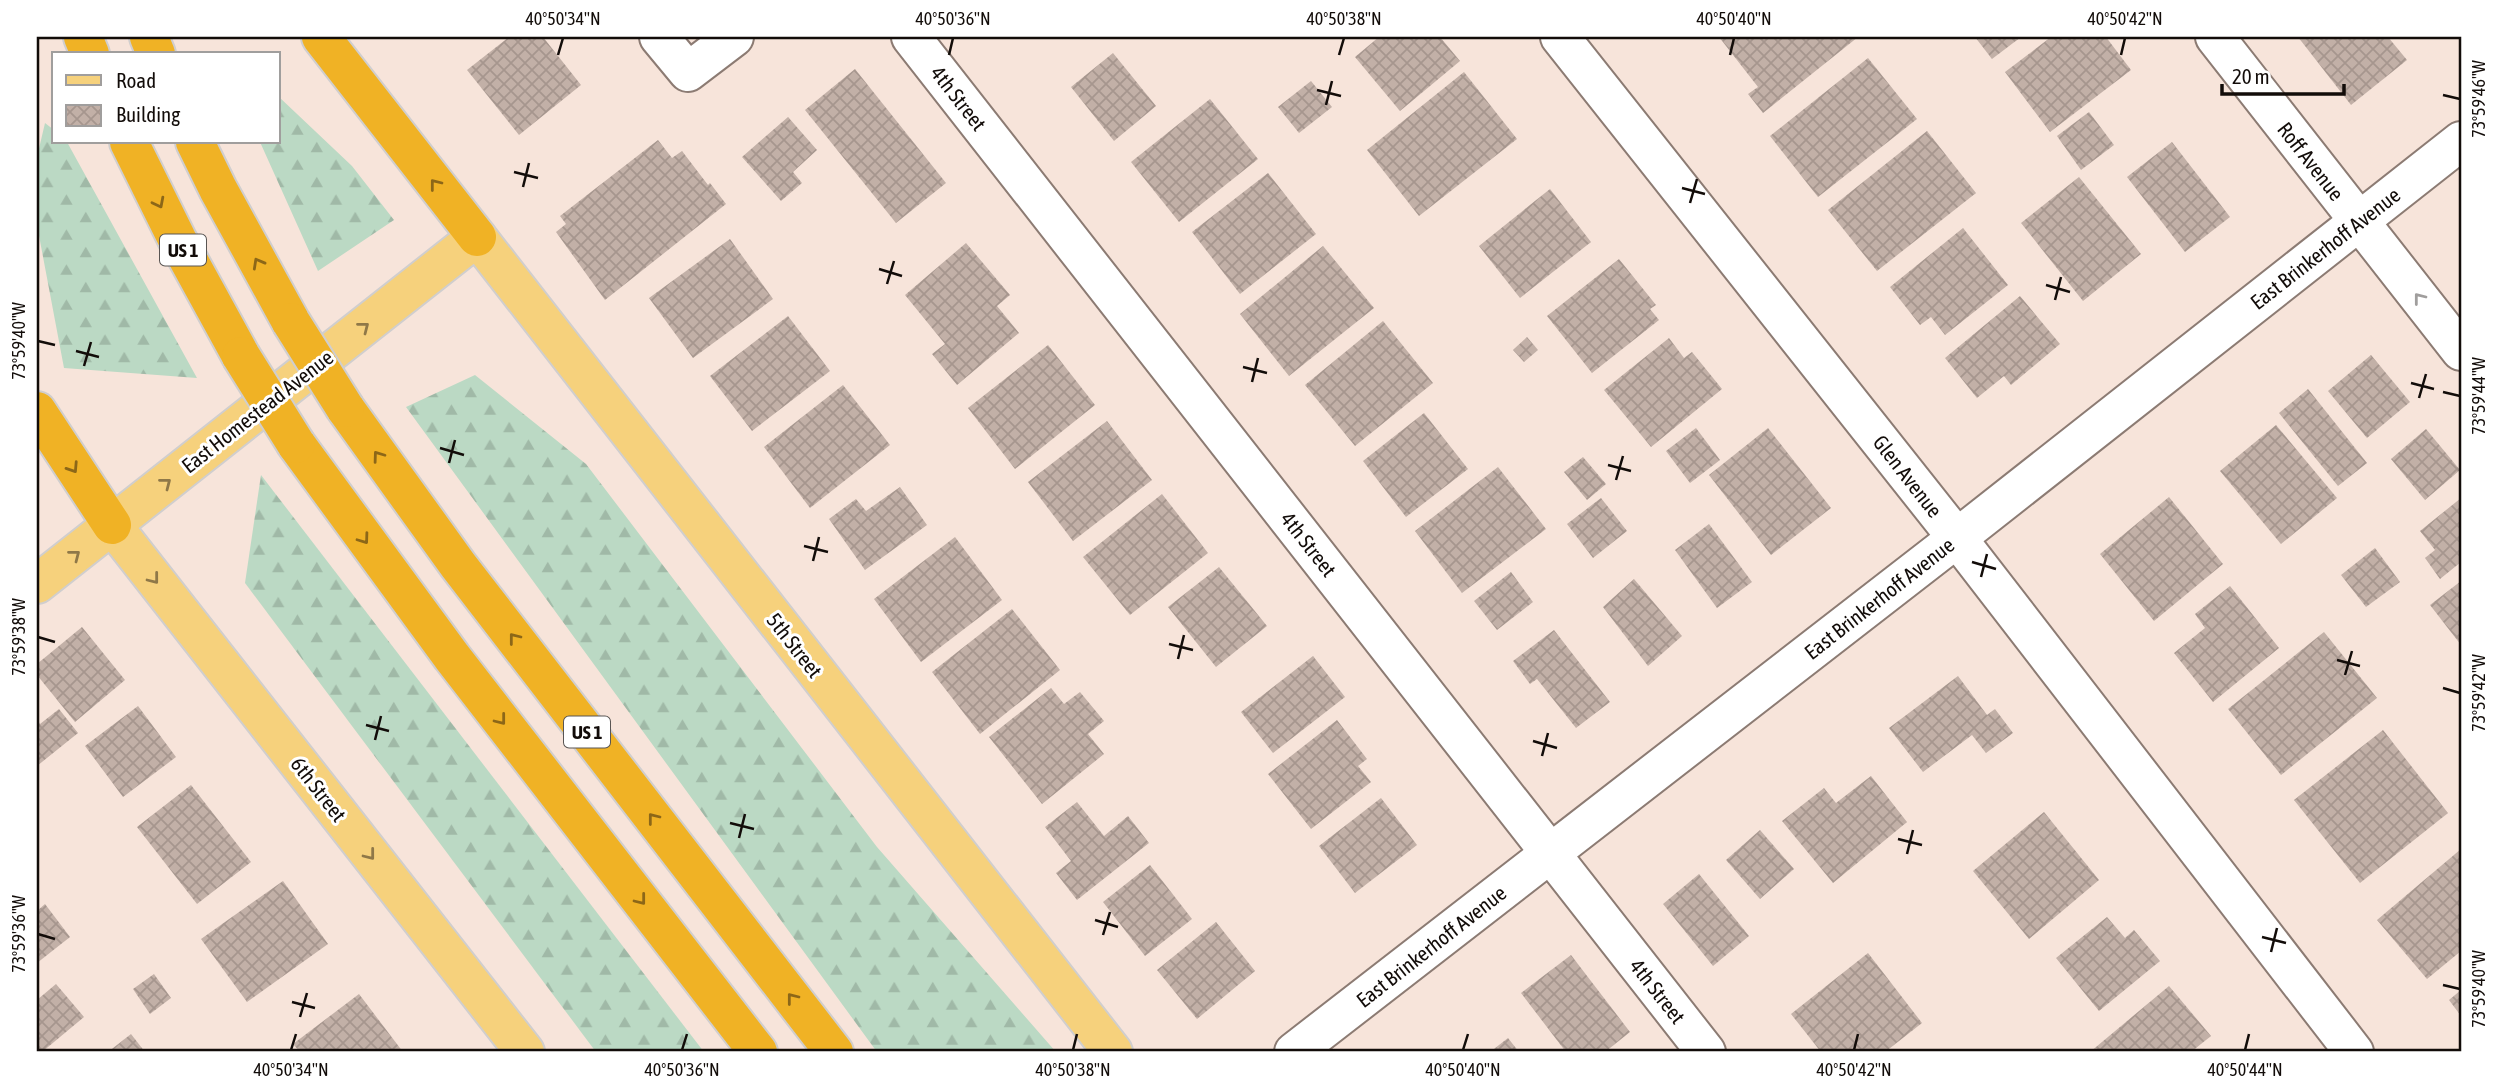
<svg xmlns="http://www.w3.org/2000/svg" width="2498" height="1089" viewBox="0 0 2498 1089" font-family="'Asap Condensed',sans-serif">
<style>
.forest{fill:url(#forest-firs)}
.building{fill:url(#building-cross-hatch)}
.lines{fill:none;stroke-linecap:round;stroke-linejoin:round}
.minor-casing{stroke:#8c7b73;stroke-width:42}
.major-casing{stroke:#d0cece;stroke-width:42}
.highway-casing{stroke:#d0cece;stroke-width:42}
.minor{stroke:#fff;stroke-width:38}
.major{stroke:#f6d17c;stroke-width:38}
.highway{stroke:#f0b225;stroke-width:38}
.highway-bridge-casing{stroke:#d0cece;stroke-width:42;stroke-linecap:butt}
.highway-bridge{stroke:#f0b225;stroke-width:38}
.oneway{stroke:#8c6718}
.oneway2{stroke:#a09e9d}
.oneway3{stroke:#8f7848}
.ticks{fill:none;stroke:#120c09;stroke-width:2.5}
.labels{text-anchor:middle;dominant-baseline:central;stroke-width:6;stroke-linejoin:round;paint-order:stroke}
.shield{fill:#fff;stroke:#595553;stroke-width:2}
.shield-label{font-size:19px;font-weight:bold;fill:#120c09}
.street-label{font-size:21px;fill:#120c09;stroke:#fff}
.neatline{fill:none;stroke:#120c09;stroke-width:2.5}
.ticks-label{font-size:18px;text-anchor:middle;fill:#120c09}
</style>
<defs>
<pattern id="forest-firs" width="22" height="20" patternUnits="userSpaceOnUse" patternTransform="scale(1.75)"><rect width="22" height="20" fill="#bbd9c4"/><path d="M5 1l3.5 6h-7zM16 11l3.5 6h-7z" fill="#a0b9a7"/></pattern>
<pattern id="building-cross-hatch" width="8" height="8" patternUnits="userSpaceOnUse" patternTransform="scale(1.75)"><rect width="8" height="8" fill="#c2b0a7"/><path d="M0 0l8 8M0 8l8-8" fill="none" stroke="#a6968e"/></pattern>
</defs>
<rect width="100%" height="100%" fill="#f7e4da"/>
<g class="forest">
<polygon points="278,96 352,166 394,220 318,271 260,142 278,142"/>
<polygon points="45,123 54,130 54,142 67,142 197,378 64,368 37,225 37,157"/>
<polygon points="475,375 586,464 877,847 1056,1052 877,1052 406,407"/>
<polygon points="261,475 704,1052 596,1052 245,583"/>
</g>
<g class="building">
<polygon points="509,37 543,37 581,85 519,135 467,70"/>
<polygon points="1379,37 1440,37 1460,61 1400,111 1355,57"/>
<polygon points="1719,37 1858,37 1763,113 1748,94 1758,87"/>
<polygon points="1975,37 2021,37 1992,59"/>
<polygon points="2051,37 2106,37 2131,70 2050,132 2005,72"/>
<polygon points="2298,37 2388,37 2407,60 2351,105"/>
<polygon points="1113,53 1156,106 1114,141 1071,87"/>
<polygon points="1868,58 1917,119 1818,197 1770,136"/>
<polygon points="855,69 946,183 896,223 805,110"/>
<polygon points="1464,72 1517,139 1419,216 1367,150"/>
<polygon points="1311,81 1332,107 1299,133 1278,107"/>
<polygon points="1210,99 1258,159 1179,222 1131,162"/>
<polygon points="2089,112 2114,145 2081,170 2057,136"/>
<polygon points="788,117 817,150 793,172 802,183 781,201 742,157"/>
<polygon points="1927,131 1976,193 1877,271 1828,210"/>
<polygon points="658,140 672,158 682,151 708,185 710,183 726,204 605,300 556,232 566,224 560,216"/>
<polygon points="2172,142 2230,217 2185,252 2127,177"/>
<polygon points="1268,173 1316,234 1240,294 1192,232"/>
<polygon points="2079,177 2141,254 2083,301 2021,223"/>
<polygon points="1550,189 1591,242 1520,298 1479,246"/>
<polygon points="1963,228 2008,285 1945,335 1931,317 1920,325 1890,287"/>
<polygon points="730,239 773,299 693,358 649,298"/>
<polygon points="966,243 1010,295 997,306 1019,333 957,385 932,354 945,344 905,295"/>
<polygon points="1323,246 1374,308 1289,376 1240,314"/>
<polygon points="1619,259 1656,305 1650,309 1659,320 1592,373 1547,316"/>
<polygon points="2020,296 2060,344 2011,385 2004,376 1977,398 1945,358"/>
<polygon points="788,316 830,371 752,431 710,376"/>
<polygon points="1383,321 1433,383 1355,446 1305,385"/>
<polygon points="1527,337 1538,350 1524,362 1513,350"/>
<polygon points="1669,338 1684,358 1692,352 1722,389 1651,447 1604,390"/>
<polygon points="1048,345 1095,405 1015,469 968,408"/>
<polygon points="2371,355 2410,402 2367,438 2328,391"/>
<polygon points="843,385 890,445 810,508 764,447"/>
<polygon points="2308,389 2367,463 2338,486 2279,413"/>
<polygon points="1424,413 1468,469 1406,517 1363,461"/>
<polygon points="1107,421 1152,480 1073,541 1028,482"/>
<polygon points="2276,425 2337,498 2281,544 2220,471"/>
<polygon points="1696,428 1720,460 1690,483 1666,451"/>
<polygon points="1768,428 1831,508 1771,555 1709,475"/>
<polygon points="2426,429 2460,470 2425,500 2391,459"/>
<polygon points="1583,457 1606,484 1587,500 1564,472"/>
<polygon points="1498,467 1546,529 1462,593 1415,531"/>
<polygon points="900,487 927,525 865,570 829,519 856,499 866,511"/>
<polygon points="1162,494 1208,553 1130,615 1083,557"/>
<polygon points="2169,497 2223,564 2154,621 2100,554"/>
<polygon points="1601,498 1627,531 1593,558 1567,524"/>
<polygon points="2461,498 2461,562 2440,579 2425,558 2435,550 2420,531"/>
<polygon points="1709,524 1752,582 1717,608 1675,550"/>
<polygon points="955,537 1002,600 921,662 874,599"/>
<polygon points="2375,548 2400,582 2366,607 2341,575"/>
<polygon points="1219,567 1267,626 1216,667 1168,607"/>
<polygon points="1511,572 1533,602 1497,630 1474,601"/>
<polygon points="1634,579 1682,636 1648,666 1603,607"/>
<polygon points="2461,581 2461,645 2430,605"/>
<polygon points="2230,586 2279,648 2213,702 2174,653 2205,628 2195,614"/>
<polygon points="1012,609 1060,670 980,734 932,672"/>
<polygon points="82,627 125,680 75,722 37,675 37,664"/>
<polygon points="1554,630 1610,702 1576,728 1537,679 1530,684 1513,661"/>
<polygon points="2324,632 2377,698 2281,775 2228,709"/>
<polygon points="1313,656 1345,697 1273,753 1241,712"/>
<polygon points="1958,676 1987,715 1995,709 2013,733 1986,753 1972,735 1923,772 1889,728"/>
<polygon points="1051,688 1064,704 1080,692 1104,721 1088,734 1104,754 1042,804 989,737"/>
<polygon points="138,706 176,757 123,797 85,746"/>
<polygon points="59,709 78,733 37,766 37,719 40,724"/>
<polygon points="1337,720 1367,759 1358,766 1371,782 1311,829 1268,774"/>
<polygon points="2383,730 2448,813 2360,883 2294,800"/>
<polygon points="1871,776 1907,822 1833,883 1782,821 1824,788 1836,803"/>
<polygon points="191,785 251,862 197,904 137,827"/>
<polygon points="1381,798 1417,845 1355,893 1319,846"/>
<polygon points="1077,802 1104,836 1128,816 1149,843 1077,900 1056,873 1071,861 1045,827"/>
<polygon points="2044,812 2099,880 2029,939 1973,871"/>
<polygon points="1760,830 1794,869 1760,899 1726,860"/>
<polygon points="2461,849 2461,951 2427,979 2377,920"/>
<polygon points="1150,865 1192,919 1145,956 1103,902"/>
<polygon points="1699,874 1749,936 1713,966 1663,904"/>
<polygon points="283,881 328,944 247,1002 201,939"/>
<polygon points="45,904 70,937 37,963 37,911"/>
<polygon points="2107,917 2125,938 2134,930 2160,961 2099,1011 2056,958"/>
<polygon points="1216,922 1255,971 1197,1019 1157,970"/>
<polygon points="1868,953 1922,1023 1885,1052 1821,1052 1791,1014"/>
<polygon points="1571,955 1630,1032 1605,1052 1566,1052 1521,993"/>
<polygon points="154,974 171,998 150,1014 133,989"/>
<polygon points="56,984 84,1017 42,1052 37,1052 37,1000"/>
<polygon points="2169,986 2211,1036 2191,1052 2090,1052"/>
<polygon points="2461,990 2461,1016 2449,1000"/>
<polygon points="359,994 403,1052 300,1052 293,1044"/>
<polygon points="131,1034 145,1052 108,1052"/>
<polygon points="1508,1038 1519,1052 1490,1052"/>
</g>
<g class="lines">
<g class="minor-casing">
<g id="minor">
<polyline points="659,37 688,72 734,37"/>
<polyline points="911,37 1706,1052"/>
<polyline points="1560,37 1957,538 2354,1052"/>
<polyline points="2215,37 2461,351"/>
<polyline points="1294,1052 1957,538 2461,141"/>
</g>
</g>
<g class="major-casing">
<g id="major">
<polyline points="112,525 525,1052"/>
<polyline points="37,584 477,237 1113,1052"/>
</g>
</g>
<g class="highway-casing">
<g id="highway">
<polyline points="83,37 90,54"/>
<polyline points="149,37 156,54"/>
<polyline points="321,37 477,237"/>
<polyline points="129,142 177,239 241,356"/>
<polyline points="195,142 218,189 291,322"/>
<polyline points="345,408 458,565 834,1052"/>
<polyline points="37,411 112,525"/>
<polyline points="296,444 452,657 758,1052"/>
</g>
</g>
<use href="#minor" class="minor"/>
<use href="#major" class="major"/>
<use href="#highway" class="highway"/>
<g class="highway-bridge-casing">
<g id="highway-bridge">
<polyline points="291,322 345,408"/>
<polyline points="241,356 296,444"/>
</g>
</g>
<use href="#highway-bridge" class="highway-bridge"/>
</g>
<defs><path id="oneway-chevron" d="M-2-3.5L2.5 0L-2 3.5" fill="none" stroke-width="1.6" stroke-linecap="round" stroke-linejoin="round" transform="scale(1.75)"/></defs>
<g class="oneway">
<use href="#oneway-chevron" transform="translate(435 184) rotate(-128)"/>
<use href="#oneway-chevron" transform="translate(159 203) rotate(63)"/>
<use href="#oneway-chevron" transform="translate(258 263) rotate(-119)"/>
<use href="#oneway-chevron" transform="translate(378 456) rotate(-126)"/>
<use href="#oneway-chevron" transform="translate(73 468) rotate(57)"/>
<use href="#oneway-chevron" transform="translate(364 539) rotate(54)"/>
<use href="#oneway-chevron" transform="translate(514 638) rotate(-128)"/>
<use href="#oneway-chevron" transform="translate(501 720) rotate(52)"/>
<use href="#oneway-chevron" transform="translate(653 818) rotate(-128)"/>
<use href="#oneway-chevron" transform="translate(641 900) rotate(52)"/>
<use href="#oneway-chevron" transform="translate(792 998) rotate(-128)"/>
</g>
<use class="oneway2" href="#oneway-chevron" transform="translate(2419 298) rotate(-128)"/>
<g class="oneway3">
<use href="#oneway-chevron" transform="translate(364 327) rotate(-38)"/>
<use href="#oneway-chevron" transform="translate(166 483) rotate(-38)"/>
<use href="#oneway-chevron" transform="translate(75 555) rotate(-38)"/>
<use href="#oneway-chevron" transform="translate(154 579) rotate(52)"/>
<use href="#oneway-chevron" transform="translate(370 855) rotate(52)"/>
</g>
<path class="ticks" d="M558,55L563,38M949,55L953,38M1339,55L1344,38M1730,55L1734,38M2121,55L2125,38M1317,90L1341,96M2443,95L2460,99M1326,105L1332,81M514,172L538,178M523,187L529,163M1682,188L1705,194M1690,203L1697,179M879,269L902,276M887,284L894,261M2046,285L2070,292M2055,300L2061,277M38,341L55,345M76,351L99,357M84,366L91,342M1243,367L1267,373M1252,382L1258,358M2411,383L2434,389M2443,392L2460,396M2419,398L2426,374M440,448L464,455M449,463L455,440M1608,465L1631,471M1616,480L1623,456M804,546L828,552M813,561L819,537M1972,562L1996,569M1981,577L1987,554M38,637L55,642M1169,644L1193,650M1178,659L1184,635M2337,660L2360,666M2345,675L2352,651M2443,688L2460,693M366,725L389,731M375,740L381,716M1533,741L1557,748M1542,756L1548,733M730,823L754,829M739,838L745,814M1898,839L1922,845M1907,854L1913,830M1095,920L1118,927M38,934L55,939M1103,935L1110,912M2262,937L2286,943M2271,952L2277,928M2443,985L2460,989M292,1002L315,1008M300,1017L307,993M291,1050L296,1034M682,1050L687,1034M1073,1050L1077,1034M1463,1050L1468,1034M1854,1050L1858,1034M2245,1050L2249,1034"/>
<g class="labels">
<g class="shield">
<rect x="160" y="234.5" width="46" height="31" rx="5"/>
<rect x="564" y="716.5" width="46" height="31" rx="5"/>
</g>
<g class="shield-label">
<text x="183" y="250">US 1</text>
<text x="587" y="732">US 1</text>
</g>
<g class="street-label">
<text transform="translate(959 98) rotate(52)">4th Street</text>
<text transform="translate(2311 161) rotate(52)">Roff Avenue</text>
<text transform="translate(2325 248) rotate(-38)">East Brinkerhoff Avenue</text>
<text transform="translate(257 411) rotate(-38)">East Homestead Avenue</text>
<text transform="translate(1908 476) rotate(52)">Glen Avenue</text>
<text transform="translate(1309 544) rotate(52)">4th Street</text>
<text transform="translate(1879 598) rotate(-38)">East Brinkerhoff Avenue</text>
<text transform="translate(795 645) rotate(52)">5th Street</text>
<text transform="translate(319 789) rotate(52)">6th Street</text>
<text transform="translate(1431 946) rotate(-38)">East Brinkerhoff Avenue</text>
<text transform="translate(1658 991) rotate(52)">4th Street</text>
</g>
</g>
<rect width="2498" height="1089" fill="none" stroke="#ffffff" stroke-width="77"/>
<rect x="52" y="52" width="228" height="91" fill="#ffffff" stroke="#a09e9d" stroke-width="2"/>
<rect x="66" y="75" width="35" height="10" fill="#f6d17c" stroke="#a09e9d" stroke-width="2"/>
<text x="116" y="88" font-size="21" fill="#120c09">Road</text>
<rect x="66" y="105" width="35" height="21" fill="url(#building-cross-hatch)" stroke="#a09e9d" stroke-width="2"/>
<text x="116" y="122" font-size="21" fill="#120c09">Building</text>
<path d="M2222 84v10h122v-10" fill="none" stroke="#120c09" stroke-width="3.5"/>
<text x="2232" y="84" font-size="21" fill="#120c09" stroke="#ffffff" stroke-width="5" paint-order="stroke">20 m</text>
<rect x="38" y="38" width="2422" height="1012" class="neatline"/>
<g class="ticks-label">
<text x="563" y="25">40°50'34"N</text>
<text x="953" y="25">40°50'36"N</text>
<text x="1344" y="25">40°50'38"N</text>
<text x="1734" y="25">40°50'40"N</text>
<text x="2125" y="25">40°50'42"N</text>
<text transform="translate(2479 99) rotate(-90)" y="6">73°59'46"W</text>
<text transform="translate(19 341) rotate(-90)" y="6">73°59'40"W</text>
<text transform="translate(2479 396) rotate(-90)" y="6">73°59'44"W</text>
<text transform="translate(19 637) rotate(-90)" y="6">73°59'38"W</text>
<text transform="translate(2479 693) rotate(-90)" y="6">73°59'42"W</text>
<text transform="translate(19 934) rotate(-90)" y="6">73°59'36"W</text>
<text transform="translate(2479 989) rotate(-90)" y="6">73°59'40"W</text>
<text x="291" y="1076">40°50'34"N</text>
<text x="682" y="1076">40°50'36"N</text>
<text x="1073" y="1076">40°50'38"N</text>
<text x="1463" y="1076">40°50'40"N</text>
<text x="1854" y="1076">40°50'42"N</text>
<text x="2245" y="1076">40°50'44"N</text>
</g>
</svg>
